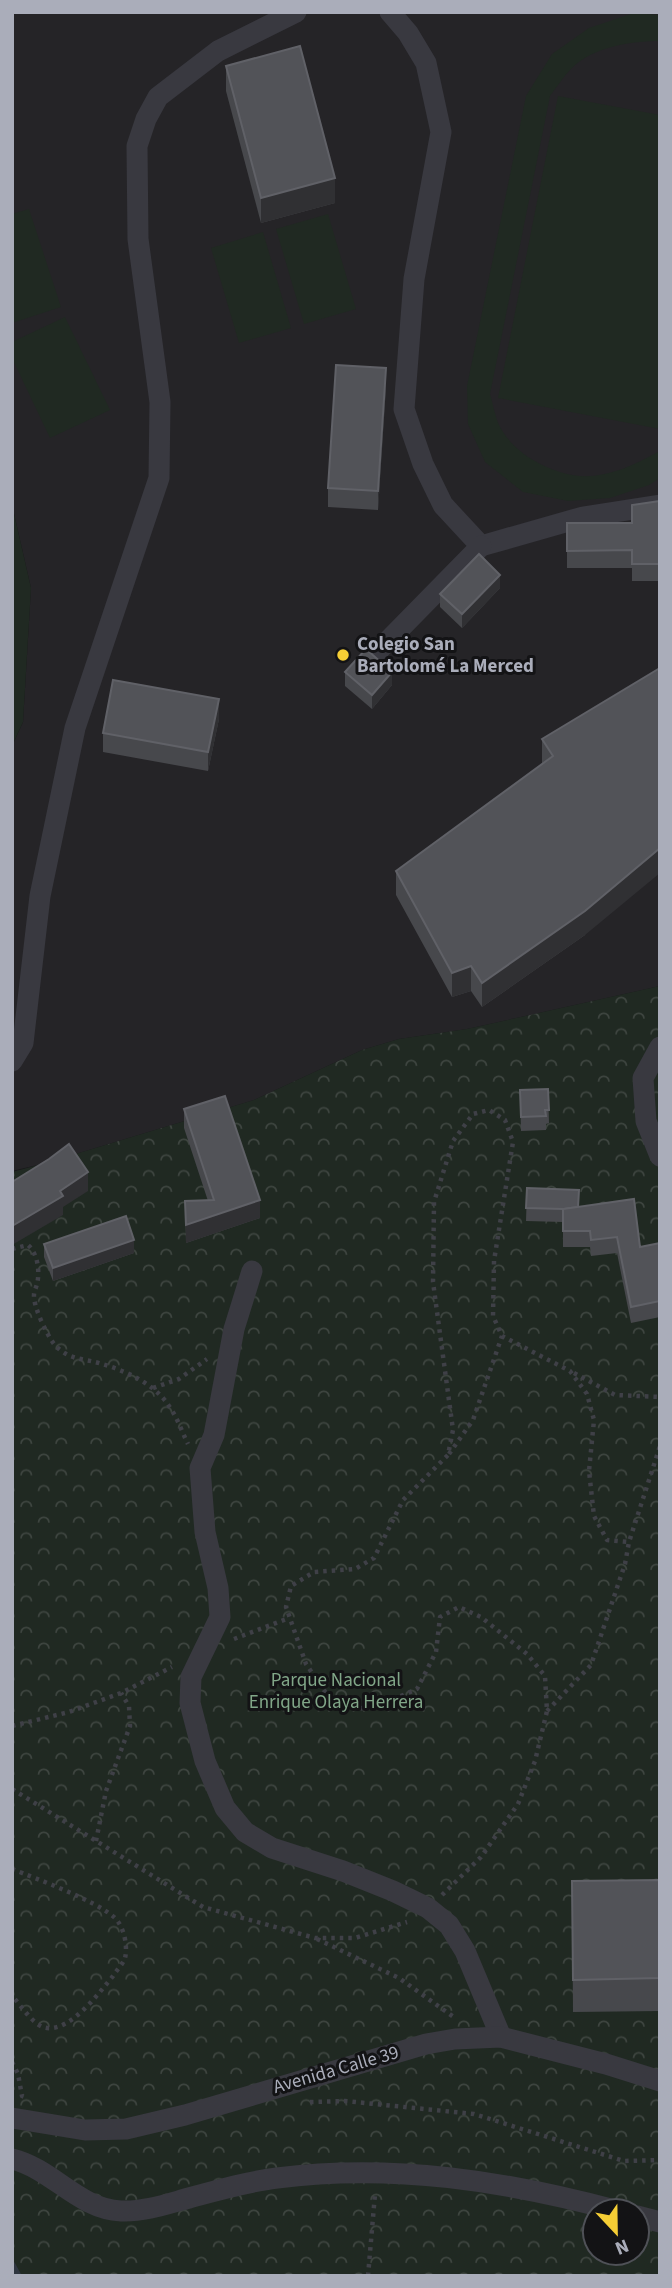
<svg xmlns="http://www.w3.org/2000/svg" width="672" height="2288" viewBox="0 0 672 2288" font-family="'Source Sans 3',sans-serif">
<style>
.built{fill:#252427}
.grass{fill:#202922}
.park{fill:url(#park-crowns);fill-rule:evenodd}
.lines{fill:none;stroke-linecap:round;stroke-linejoin:round}
.stream{stroke:#2e353f;stroke-width:7}
.path{stroke:#3f4047;stroke-width:4.5;stroke-dasharray:3.5 5;stroke-linecap:butt}
.minor{stroke:#393940;stroke-width:21}
.wall{fill:#47484c}
.shaded-wall{fill:#303033}
.building{fill:#525358;stroke:#606167;stroke-width:2}
.poi-dot{fill:#f6ce35;stroke:#131315;stroke-width:2.5}
.labels{text-anchor:middle;dominant-baseline:central;stroke-width:6;stroke-linejoin:round;paint-order:stroke}
.poi-label{font-size:19px;font-weight:bold;fill:#aaadba;stroke:#131315;text-anchor:start}
.park-label{font-size:19px;fill:#81a688;stroke:#131315}
.street-label{font-size:19px;fill:#aaadba;stroke:#131315}
</style>
<defs>
<pattern id="park-crowns" width="20" height="18" patternUnits="userSpaceOnUse" patternTransform="scale(1.75)"><rect width="20" height="18" fill="#202922"/><path d="M2 6a3 3 0 1 1 6 0M12 15a3 3 0 1 1 6 0" fill="none" stroke="#3e4540"/></pattern>
</defs>
<rect width="100%" height="100%" fill="#18181a"/>
<polygon class="built" points="12,12 660,12 660,986 467,1029 399,1039 362,1050 254,1100 46,1163 12,1171 12,746 23,722 31,588 12,505"/>
<g class="grass">
<path d="M634,13L660,15V41C631,41 592,47 571,69C563,77 557,87 550,96L490,394C493,404 495,416 499,425C506,439 519,452 533,460C581,488 614,476 660,451V478L649,485L610,498L568,501L523,492L485,462L468,424L467,386L526,96L552,54L589,28Z"/>
<polygon points="558,96 660,115 660,429 498,398"/>
<polygon points="29,209 61,307 12,323 12,214"/>
<polygon points="328,214 356,309 304,324 276,229"/>
<polygon points="263,232 291,328 239,343 211,248"/>
<polygon points="65,317 110,410 50,438 12,358 12,342"/>
<polygon points="12,505 31,588 23,722 12,746"/>
</g>
<path class="park" d="M660,986V2276H12V1172L46,1163L254,1100L362,1050L399,1039L467,1029ZM595,2211H637V2253H595Z"/>
<g class="lines">
<polyline class="stream" points="12,2265 18,2276"/>
<g class="path">
<path d="M12,1249L28,1245C38,1254 40,1272 37,1284C36,1288 34,1291 34,1295C33,1306 47,1335 54,1344C69,1361 84,1358 102,1364C126,1371 155,1384 169,1406C177,1417 182,1432 188,1444"/>
<polyline points="574,1373 615,1395 660,1397"/>
<polyline points="153,1388 179,1379 207,1359"/>
<polyline points="449,1454 473,1420 502,1336"/>
<polyline points="234,1639 289,1618"/>
<polyline points="547,1711 591,1665 625,1564 629,1542 660,1446"/>
<polyline points="12,1726 69,1712 121,1693 172,1667"/>
<polyline points="12,1789 203,1907 315,1938 355,1938 407,1922"/>
<polyline points="96,1841 106,1791 130,1726 129,1706 121,1693"/>
<path d="M12,1869C37,1879 97,1901 115,1918C124,1927 128,1946 125,1958C123,1964 116,1971 113,1976C99,1993 71,2031 47,2028C34,2027 21,2005 12,1996"/>
<polyline points="442,1895 481,1857 518,1804 535,1761 547,1711 545,1676 527,1654 481,1617 459,1607 440,1617 436,1652 417,1689 385,1703 358,1709 328,1696 306,1664 286,1607 291,1586 314,1572 355,1569 374,1558 403,1500 448,1455 453,1430 433,1282 434,1202 453,1141 473,1114 489,1110 505,1120 513,1142 494,1261 493,1316 502,1336 570,1371 587,1394 594,1420 589,1471 594,1516 607,1540 629,1542"/>
<polyline points="317,1939 399,1978 455,2018"/>
<polyline points="12,2062 18,2074 22,2096 27,2098"/>
<polyline points="310,2102 345,2101 474,2114 624,2161 660,2160"/>
<polyline points="368,2276 375,2194"/>
</g>
<g class="minor">
<polyline points="390,12 408,33 426,63 441,132 414,279 404,409 423,464 443,505 481,546 583,517 660,505"/>
<polyline points="379,650 481,546"/>
<polyline points="660,1047 643,1078 646,1121 660,1156"/>
<polyline points="12,1061 23,1043 40,896 75,728 159,478 160,402 138,239 137,146 146,119 158,97 218,51 296,12"/>
<polyline points="252,1271 234,1329 214,1435 200,1468 205,1532 218,1588 220,1617 191,1677 190,1703 205,1761 225,1808 245,1832 272,1848 343,1871 393,1891 428,1908 449,1925 465,1951 501,2037"/>
<polyline points="12,2118 85,2130 126,2129 185,2115 426,2044 455,2039 501,2037 606,2064 660,2081"/>
<path d="M12,2159C53,2169 78,2209 121,2211C144,2212 167,2204 189,2198C218,2190 246,2182 277,2178C392,2163 506,2181 618,2211"/>
<polyline points="637,2216 660,2222"/>
</g>
</g>
<g class="wall">
<polygon points="226,66 335,203 261,223 226,91"/>
<polygon points="386,387 378,510 328,507 328,488"/>
<polygon points="660,501 660,581 632,581 632,568 567,568 567,523 632,523"/>
<polygon points="500,588 462,628 440,607 440,594"/>
<polygon points="660,668 585,935 482,1007 471,991 452,997 396,895 396,871 542,764 542,739"/>
<polygon points="345,672 392,685 372,709 345,686"/>
<polygon points="219,719 208,771 103,752 103,733"/>
<polygon points="548,1089 549,1123 546,1124 546,1130 521,1131 520,1090"/>
<polygon points="184,1109 260,1218 186,1243 185,1201 208,1201 184,1128"/>
<polygon points="527,1188 579,1207 640,1247 660,1243 660,1317 631,1323 617,1253 591,1256 590,1247 563,1247 563,1222 526,1221"/>
<polygon points="44,1244 134,1253 53,1281 44,1257"/>
<polygon points="660,1880 660,2011 573,2012 572,1881"/>
</g>
<g class="shaded-wall">
<polygon points="335,178 335,203 261,223 261,198"/>
<polygon points="386,368 386,387 378,510 378,491"/>
<polygon points="500,575 500,588 462,628 462,614"/>
<polygon points="392,672 392,685 372,709 372,695"/>
<polygon points="219,699 219,719 208,771 208,752"/>
<polygon points="660,848 660,873 585,935 482,1007 482,983"/>
<polygon points="471,966 471,991 452,997 452,973"/>
<polygon points="88,1172 88,1191 63,1207 63,1215 12,1245 12,1226 60,1191"/>
<polygon points="260,1200 260,1218 186,1243 186,1225"/>
<polygon points="134,1240 134,1253 53,1281 53,1268"/>
</g>
<g class="building">
<polygon points="300,46 335,178 261,198 226,66"/>
<polygon points="336,365 386,368 378,491 328,488"/>
<polygon points="660,501 660,564 632,564 632,550 567,551 567,523 632,523 632,505"/>
<polygon points="479,554 500,575 462,614 440,594"/>
<polygon points="366,649 392,672 372,695 345,672"/>
<polygon points="660,668 660,848 585,911 482,983 471,966 452,973 396,871 553,756 542,739"/>
<polygon points="113,680 219,699 208,752 103,733"/>
<polygon points="548,1089 549,1110 545,1110 546,1116 521,1117 520,1090"/>
<polygon points="225,1096 260,1200 186,1225 185,1201 214,1200 184,1109"/>
<polygon points="69,1144 88,1172 60,1191 63,1196 12,1226 12,1182 49,1159"/>
<polygon points="527,1188 579,1190 578,1207 563,1209 526,1208"/>
<polygon points="634,1199 640,1247 660,1243 660,1301 631,1307 617,1237 591,1240 590,1231 563,1231 563,1209"/>
<polygon points="126,1216 134,1240 53,1268 44,1244"/>
<polygon points="660,1880 660,1978 573,1980 572,1881"/>
</g>
<circle class="poi-dot" cx="343" cy="655" r="7"/>
<g class="labels">
<g class="poi-label">
<text x="357" y="644">Colegio San<tspan x="357" dy="22">Bartolomé La Merced</tspan></text>
</g>
<g class="park-label">
<text x="336" y="1680">Parque Nacional<tspan x="336" dy="22">Enrique Olaya Herrera</tspan></text>
</g>
<g class="street-label">
<text transform="translate(336 2070) rotate(-16)">Avenida Calle 39</text>
</g>
</g>
<rect width="672" height="2288" fill="none" stroke="#aaadba" stroke-width="28"/>
<g transform="translate(616 2232) rotate(158)"><circle r="33" fill="#131315" stroke="#4f5157" stroke-width="2"/>
<path d="M0-5L12 26L0 18L-12 26Z" fill="#f6ce35"/>
<text y="-10" font-size="19" font-weight="bold" text-anchor="middle" fill="#aaadba">N</text>
</g>
</svg>
